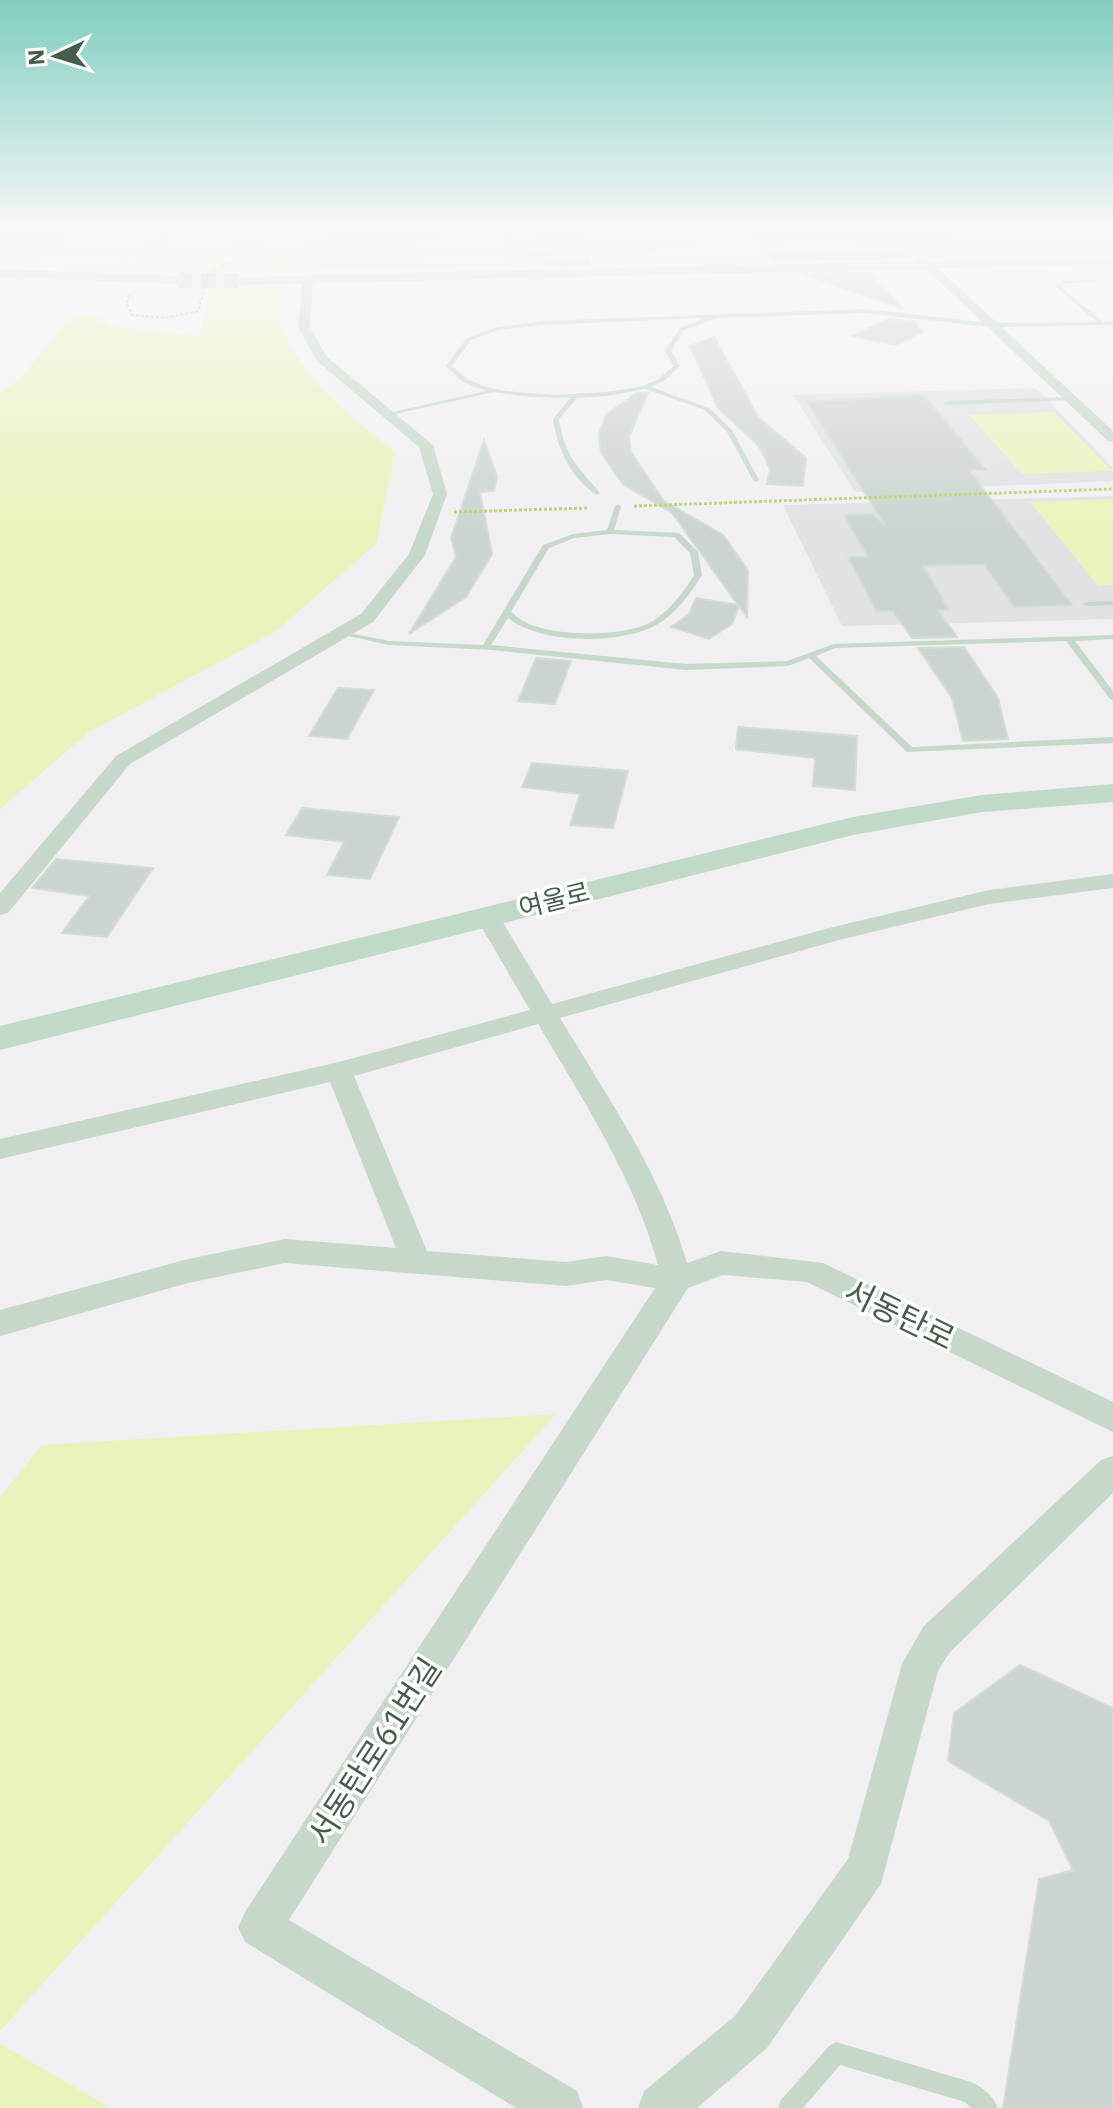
<svg xmlns="http://www.w3.org/2000/svg" width="1113" height="2108" viewBox="0 0 1113 2108" font-family="'IBM Plex Sans','Noto Sans KR',sans-serif">
<style>
.education{fill:#e2e1e3}
.green{fill:#eaf3bb}
.building{fill:#cbd4d0;stroke:#d3dcd7;stroke-width:2}
.lines{fill:none;stroke-linecap:round;stroke-linejoin:round}
.secondary-tunnel{stroke:#c7cbc8;stroke-width:15;stroke-dasharray:15 8;stroke-linecap:butt}
.path-far1{stroke:#b8d470;stroke-width:2;stroke-dasharray:3 2;stroke-linecap:butt}
.path{stroke:#b8d470;stroke-width:3;stroke-dasharray:3 2;stroke-linecap:butt}
.lane{fill:#c5d8c9;fill-rule:evenodd}
.street{fill:#c5d8c9;fill-rule:evenodd}
.secondary{fill:#c1dac8;fill-rule:evenodd}
.labels{text-anchor:middle;dominant-baseline:central;stroke-width:7;stroke-linejoin:round;paint-order:stroke}
.street-label{font-size:26px;fill:#465f4c;stroke:#fff}
.near-street-label{font-size:32px;fill:#465f4c;stroke:#fff}
</style>
<rect width="100%" height="100%" fill="#f2eff2"/>
<g class="education">
<polygon points="0,236 173,236 134,266 0,262"/>
<polygon points="328,236 509,236 514,265 327,270 313,264"/>
<polygon points="1036,388 1113,468 1113,481 855,492 793,395"/>
<polygon points="1113,496 1113,619 842,626 783,505"/>
</g>
<g class="green">
<polygon points="66,236 164,236 131,263 32,260"/>
<polygon points="174,236 316,236 286,270 225,273 128,270"/>
<polygon points="504,239 507,260 410,263 408,240"/>
<path d="M284,288C282,297 277,311 279,319C294,372 354,419 395,452L376,544L275,632L89,732L0,809V392L19,380L72,314L98,316L109,326L200,336L210,289Z"/>
<polygon points="1054,412 1113,471 1022,474 969,415"/>
<polygon points="1113,499 1113,585 1098,586 1030,502"/>
<polygon points="556,1414 0,2031 0,1497 42,1445"/>
<polygon points="0,2044 111,2108 0,2108"/>
</g>
<g class="building">
<polygon points="536,236 579,236 583,246 541,247"/>
<polygon points="756,236 889,236 890,238 759,241"/>
<polygon points="908,236 947,236 947,257 931,257"/>
<polygon points="902,250 910,258 772,261 767,253"/>
<polygon points="588,258 591,266 546,267 544,259"/>
<polygon points="870,273 903,309 803,274"/>
<polygon points="889,319 914,322 924,332 896,345 852,336"/>
<polygon points="714,337 758,417 806,458 803,486 767,484 770,469 759,446 718,408 690,346"/>
<polygon points="637,393 648,393 629,437 631,452 663,500 723,535 748,570 747,617 739,606 732,624 709,639 671,627 689,614 696,598 738,605 672,513 623,484 601,453 599,433 607,414"/>
<polygon points="924,395 986,470 969,470 1072,605 1014,607 984,564 923,566 949,610 938,610 957,637 912,638 893,611 877,612 848,557 868,557 844,515 872,514 885,525 807,402"/>
<polygon points="484,440 497,476 494,491 480,492 492,554 466,597 409,634 456,557 451,538"/>
<polygon points="964,647 998,698 1008,739 963,741 952,698 918,648"/>
<polygon points="536,658 571,661 555,704 518,701"/>
<polygon points="338,688 374,690 347,739 309,736"/>
<polygon points="738,727 857,736 855,790 813,786 815,758 736,749"/>
<polygon points="532,763 628,771 613,828 570,825 580,794 522,787"/>
<polygon points="302,808 399,817 370,879 327,875 344,842 286,835"/>
<polygon points="56,859 153,868 107,937 62,933 89,896 32,888"/>
<polygon points="1020,1665 1113,1708 1113,2108 1003,2108 1039,1879 1073,1870 1049,1821 948,1761 954,1713"/>
</g>
<g class="lines">
<polyline class="secondary-tunnel" points="178,280 239,281"/>
<polyline class="path-far1" points="129,295 127,304 132,315 165,318 198,311 204,290 201,285 214,271 226,267 221,265 237,260 238,256 232,252 258,240 235,236"/>
<g class="path">
<polyline points="634,506 1113,489"/>
<polyline points="454,512 588,508"/>
</g>
<g class="lane">
<path d="M1094,280L1096,282L1063,283L1061,287L1103,322L1113,321V325L990,327L864,313L716,318L684,330L671,351L680,366L665,380L651,387L709,408L732,430L759,480L756,482L753,480L727,432L705,410L645,389L607,396L577,398L559,419C564,455 578,467 600,493L597,495C571,478 557,449 553,419L570,398L530,397L494,392L391,415L388,413L486,391L463,382L446,366L467,338L498,327L542,321L864,309L990,323L1097,322L1056,287L1061,281ZM705,318L680,328L665,351L674,366L657,380L643,386L607,392L556,395L506,391L486,387L467,379L452,366L471,340L499,330L542,325Z"/>
<polygon points="1071,397 1073,400 947,405 944,403 947,401"/>
<path d="M618,504L621,506L614,530L679,533L698,552L702,575C691,593 675,615 656,625C620,645 540,644 508,618L491,645L686,664L787,661L834,644L1113,635V639L1075,641L1113,691V700L1110,699L1066,641L835,648L816,656L912,747L1113,737V743L907,752L809,658L788,666L686,670L492,650L389,645L335,633L339,631L389,641L483,645L543,545L573,534L607,530L615,506ZM610,534L674,537L690,553L694,575C684,592 670,610 653,621C626,637 567,636 538,627C527,624 519,619 511,612L549,548L574,538Z"/>
<polygon points="1113,601 1113,605 1087,606 1083,604 1087,602"/>
<path d="M836,2042L971,2082C983,2087 993,2096 998,2108H971L965,2102L840,2065L803,2108H778L781,2100L829,2046Z"/>
</g>
<g class="street">
<polygon points="892,236 903,236 910,242 1113,431 1113,442 1108,441 903,247 531,256 526,253 531,250 897,241"/>
<polygon points="308,278 313,281 310,327 326,356 433,445 447,494 425,555 373,622 130,764 8,913 0,915 0,893 116,756 361,614 409,554 433,494 419,447 317,361 298,327 303,281"/>
<path d="M1113,874V888L989,904L843,939L560,1018C608,1098 661,1173 687,1263L721,1251L823,1263L1113,1402V1432L807,1282L723,1275L688,1288L289,1920L577,2091L583,2108H516L245,1942L238,1927L245,1912L655,1288L606,1280L566,1286L285,1263L188,1283L0,1336V1310L188,1259L285,1239L396,1248L330,1082L0,1159V1139L339,1062L530,1010L475,916L479,911H495L499,916L552,1004L829,928L989,890ZM538,1024C584,1102 634,1177 658,1265L606,1256L566,1262L427,1251L354,1076Z"/>
<polygon points="1113,1456 1113,1493 949,1653 938,1671 881,1884 767,2048 697,2108 638,2108 644,2091 735,2016 848,1859 902,1664 923,1627 1101,1460"/>
</g>
<g class="secondary">
<polygon points="1113,256 1113,264 239,285 232,281 239,277"/>
<polygon points="0,269 178,276 185,280 178,284 0,277"/>
<polygon points="1113,784 1113,802 982,812 853,835 0,1050 0,1026 853,817 982,795"/>
</g>
</g>
<linearGradient id="sky" x2="0" y2="1"><stop stop-color="#81cdc0"/><stop offset="0.44" stop-color="#f9f8f9"/><stop offset="1" stop-color="#f9f8f9" stop-opacity="0"/></linearGradient>
<rect width="1113" height="531" fill="url(#sky)"/>
<g class="labels">
<g class="street-label">
<text transform="translate(554 899) rotate(-14)">여울로</text>
</g>
<g class="near-street-label">
<text transform="translate(900 1314) rotate(26)">서동탄로</text>
<text transform="translate(374 1751) rotate(-57)">서동탄로61번길</text>
</g>
</g>
<g transform="translate(56 56) rotate(266)" stroke="#ffffff" stroke-width="6" paint-order="stroke">
<path d="M0-6L14 30L0 20L-14 30Z" fill="#465f4c"/>
<text y="-12" font-size="22" font-weight="bold" text-anchor="middle" fill="#465f4c">N</text>
</g>
</svg>
